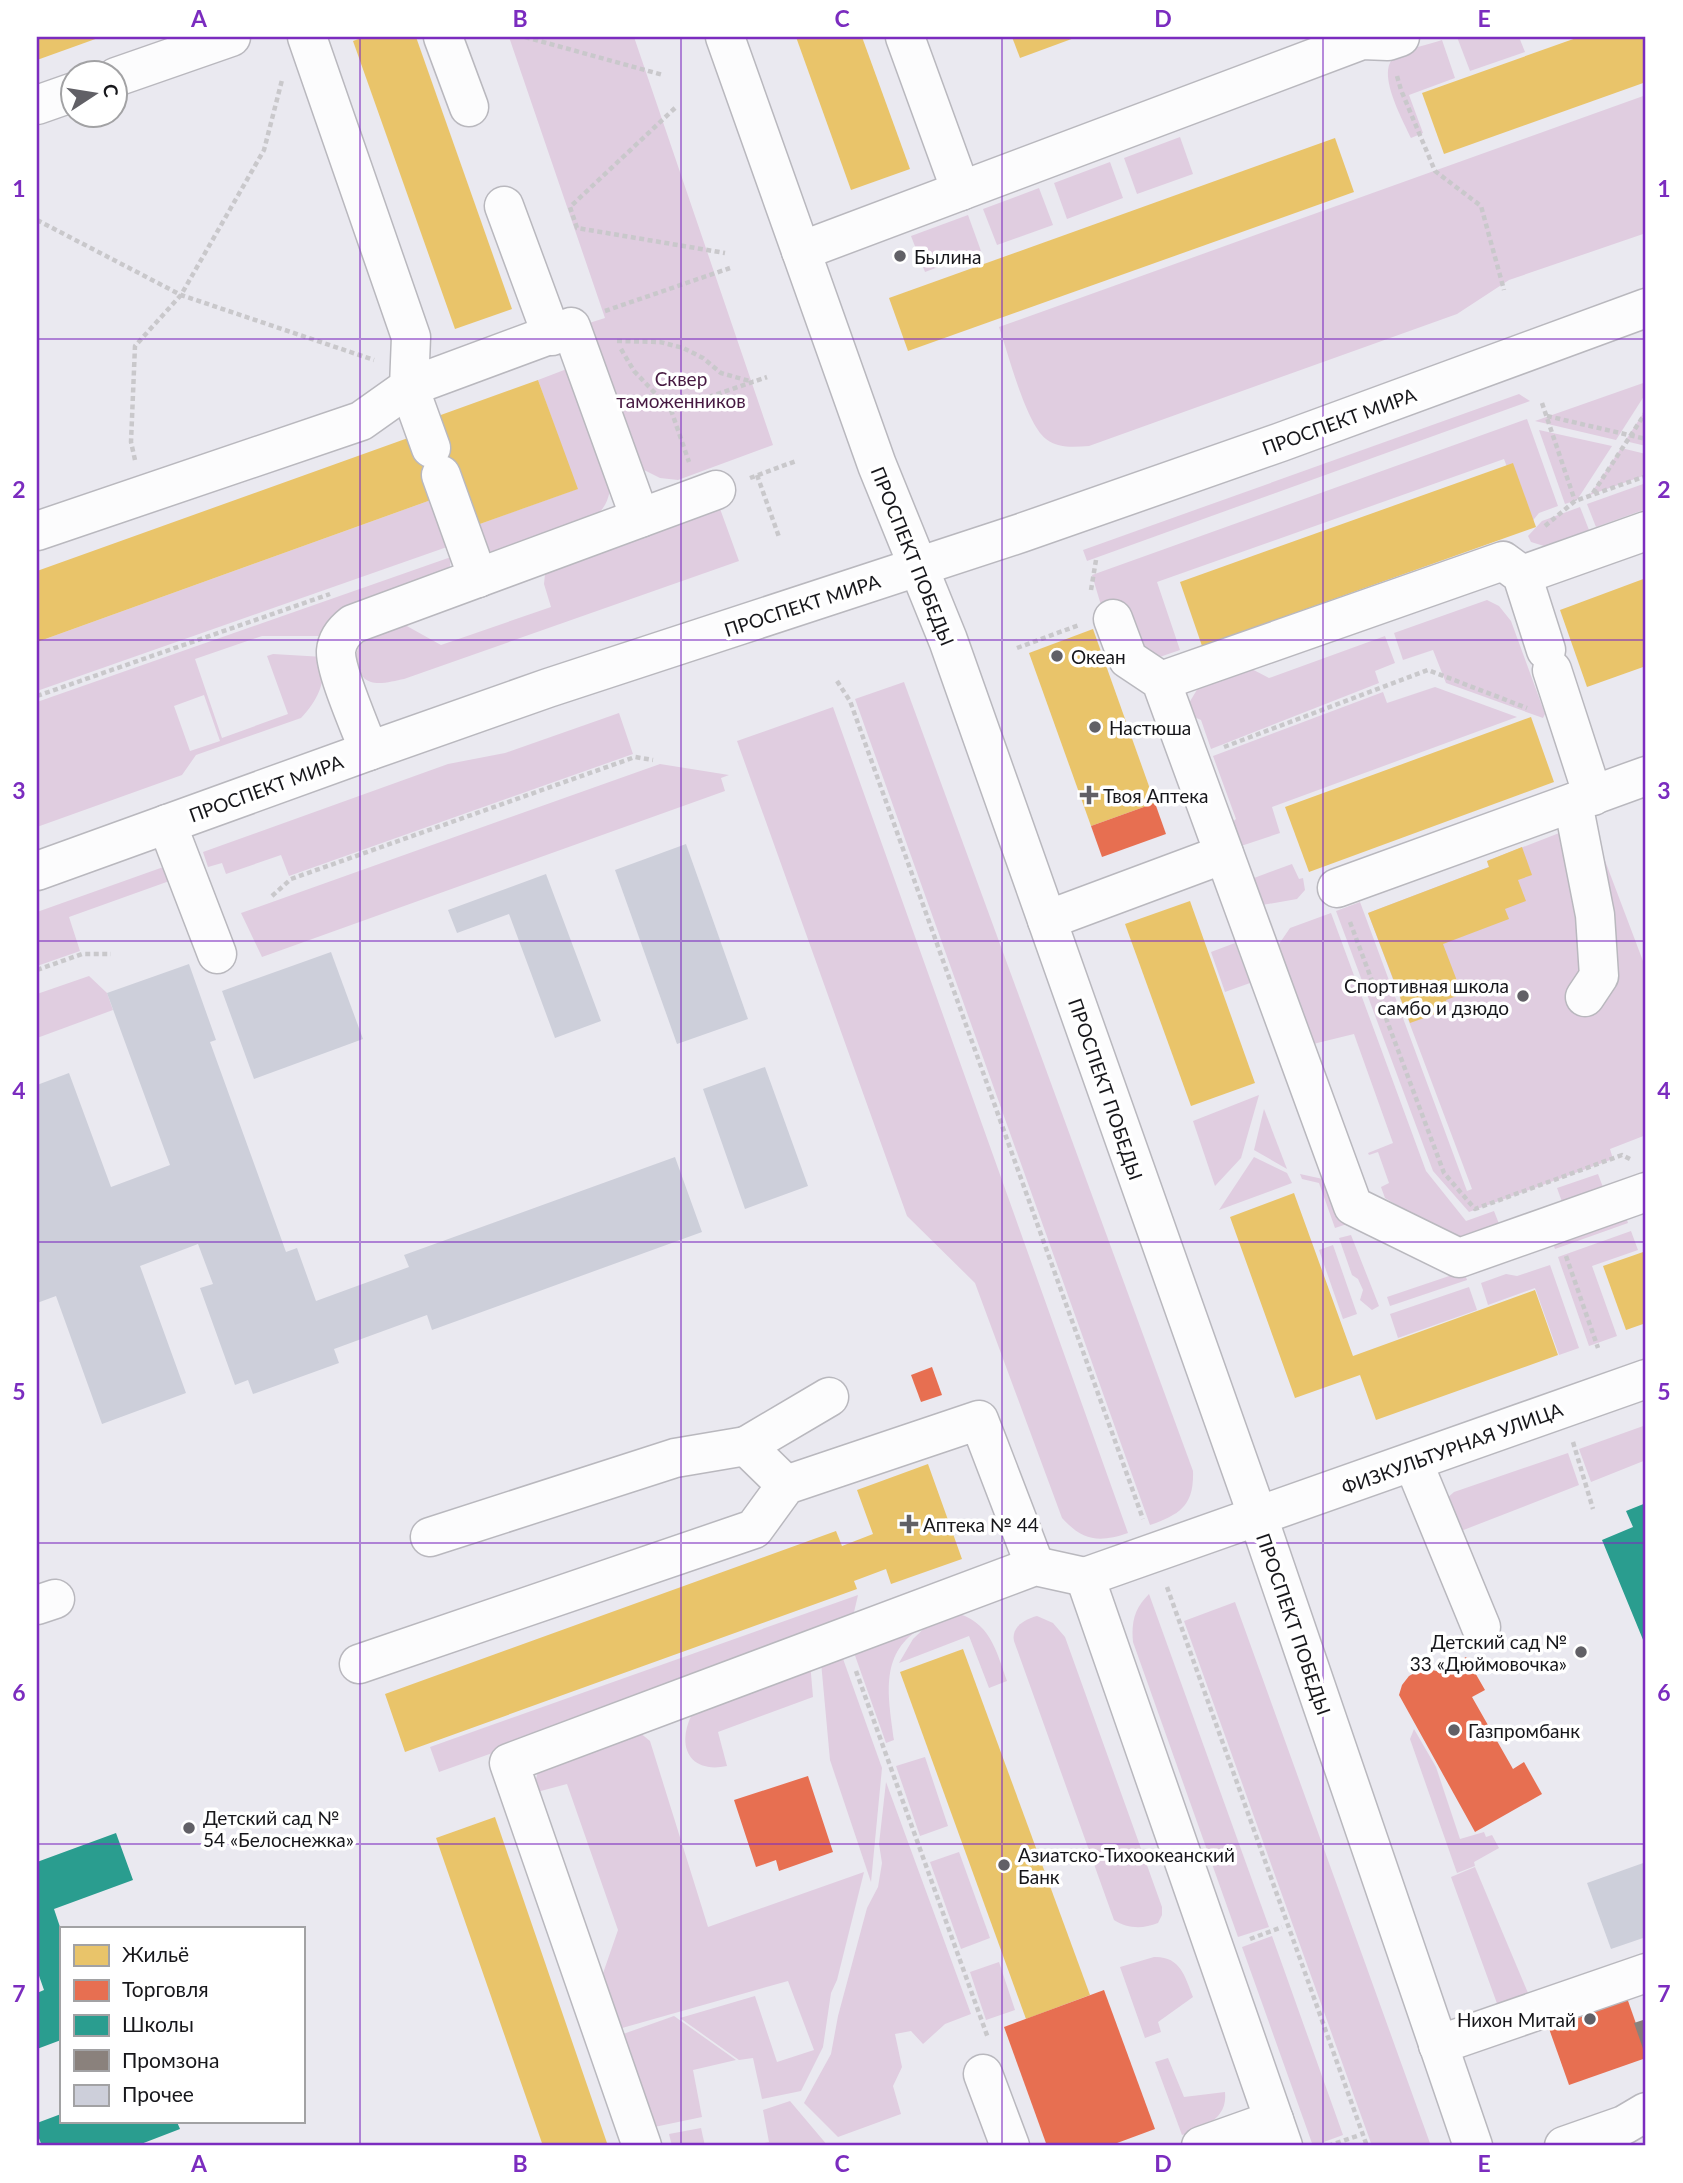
<svg xmlns="http://www.w3.org/2000/svg" width="1683" height="2183" viewBox="0 0 1683 2183" font-family="Lato,sans-serif">
<style>
.green{fill:#e0cde0;fill-rule:evenodd}
.homes{fill:#e9c46a}
.shops{fill:#e76f51}
.schools{fill:#2a9d8f}
.industry{fill:#8a817c}
.building{fill:#cdcfda}
.lines{fill:none;stroke-linecap:round;stroke-linejoin:round}
.minor-casing{stroke:#b9b8be;stroke-width:41}
.major-casing{stroke:#b9b8be;stroke-width:41}
.path{stroke:#c9c8cb;stroke-width:4.5;stroke-dasharray:5 3.5;stroke-linecap:butt}
.minor{stroke:#fcfcfd;stroke-width:38}
.major{stroke:#fcfcfd;stroke-width:38}
.grid{fill:none;stroke:#7b2cbf;stroke-width:2;stroke-opacity:0.55}
.poi-dot{fill:#616066;stroke:#fff;stroke-width:2.5}
.labels{text-anchor:middle;dominant-baseline:central;stroke-width:7;stroke-linejoin:round;paint-order:stroke}
.poi-label{font-size:19px;fill:#17171b;stroke:#fff;text-anchor:start}
.park-label{font-size:19px;fill:#461941;stroke:#fff}
.street-label{font-size:19px;fill:#17171b;stroke:#fff}
.neatline{fill:none;stroke:#7b2cbf;stroke-width:2.5}
.grid-label{font-size:23px;text-anchor:middle;font-weight:bold;fill:#7b2cbf}
</style>
<rect width="100%" height="100%" fill="#eae9f0"/>
<g class="green">
<polygon points="509,37 634,37 773,445 678,480 660,478 644,470 631,456 586,324 605,318"/>
<polygon points="1457,37 1519,37 1525,52 1470,71"/>
<path d="M1442,40L1455,78L1409,95L1423,133L1411,138C1403,120 1375,71 1395,57C1407,48 1428,45 1442,40Z"/>
<path d="M1646,95V233L1509,280L1457,314L1089,446C1075,447 1059,449 1046,439C1026,424 1008,353 999,327Z"/>
<polygon points="1180,137 1193,174 1137,194 1124,158"/>
<polygon points="1110,162 1123,198 1067,219 1054,183"/>
<polygon points="1039,188 1053,225 997,245 983,209"/>
<polygon points="968,215 981,251 925,272 911,236"/>
<path d="M572,367L611,477C610,488 610,498 603,508C590,528 522,546 498,555L485,549L477,525L577,489L538,380Z"/>
<polygon points="1646,382 1646,393 1616,440 1535,421"/>
<polygon points="1519,394 1530,401 1087,561 1083,550"/>
<polygon points="1646,409 1646,446 1625,441"/>
<polygon points="1527,419 1558,506 1539,513 1529,525 1504,459 1157,582 1180,650 1151,660 1106,622 1092,575"/>
<polygon points="1539,430 1612,446 1577,500 1565,504"/>
<polygon points="1621,448 1646,454 1646,475 1590,495"/>
<polygon points="1646,483 1646,509 1596,527 1587,504"/>
<polygon points="431,500 447,547 37,691 37,642"/>
<path d="M719,506L739,561L404,679C394,681 380,685 371,682C354,676 351,651 364,641C375,632 392,629 405,625L441,645L551,607L544,584L545,574Z"/>
<polygon points="1580,507 1589,530 1544,546 1531,542 1528,536 1542,521"/>
<path d="M451,557L450,566L445,574L325,636H262L195,659L222,738L288,714L267,656L273,654L324,657C325,683 319,699 301,718L196,755L182,775L37,827V702ZM204,695L220,741L190,751L174,706Z"/>
<polygon points="1487,600 1499,606 1511,621 1545,714 1543,718 1446,683 1433,650 1403,660 1394,633"/>
<polygon points="1385,636 1395,663 1375,671 1379,683 1211,749 1201,720 1192,716 1189,703 1198,688 1246,666 1269,678"/>
<path d="M904,682L1193,1471C1194,1506 1180,1514 1150,1525L855,699Z"/>
<polygon points="1435,687 1517,717 1272,807 1280,833 1235,848 1230,824 1236,819 1213,756 1383,692 1387,703"/>
<path d="M833,707L1128,1533C1099,1543 1083,1541 1062,1518L975,1283L907,1216L737,741Z"/>
<polygon points="619,713 633,754 289,876 281,855 226,874 222,863 208,867 203,852 448,764 505,753"/>
<polygon points="660,764 729,775 721,778 725,791 262,957 241,913"/>
<polygon points="1590,821 1646,969 1646,1135 1610,1149 1613,1159 1469,1212 1433,1171 1336,911 1360,902 1467,1191 1472,1189 1368,913 1489,867 1487,861"/>
<polygon points="1292,864 1299,879 1303,878 1305,890 1297,899 1262,905 1254,878"/>
<polygon points="169,865 175,879 69,917 80,951 37,966 37,912"/>
<polygon points="1331,913 1426,1171 1466,1221 1494,1211 1501,1229 1466,1246 1385,1198 1381,1187 1389,1183 1378,1152 1369,1155 1368,1153 1393,1143 1354,1034 1309,1045 1277,947 1290,928"/>
<polygon points="1235,943 1250,983 1225,992 1211,952"/>
<polygon points="89,976 107,993 113,1010 37,1038 37,994"/>
<polygon points="1259,1095 1241,1158 1215,1186 1193,1121"/>
<polygon points="1264,1109 1287,1169 1254,1150"/>
<polygon points="1254,1157 1287,1173 1292,1183 1219,1210"/>
<polygon points="1300,1174 1332,1181 1347,1224 1335,1228 1319,1183 1302,1179"/>
<polygon points="1598,1174 1607,1198 1566,1213 1557,1188"/>
<polygon points="1625,1214 1628,1223 1555,1249 1552,1241"/>
<polygon points="1631,1231 1638,1250 1592,1266 1617,1336 1589,1346 1558,1257"/>
<polygon points="1351,1235 1379,1306 1372,1310 1360,1300 1363,1290 1358,1279 1352,1275 1339,1238"/>
<polygon points="1333,1245 1357,1314 1343,1319 1319,1250"/>
<polygon points="1550,1265 1579,1348 1559,1355 1535,1288 1488,1305 1481,1283 1506,1274 1517,1276"/>
<polygon points="1464,1271 1467,1280 1390,1306 1387,1297"/>
<polygon points="1469,1287 1477,1310 1398,1338 1390,1314"/>
<polygon points="1646,1425 1646,1460 1591,1482 1579,1449"/>
<polygon points="1568,1453 1579,1485 1461,1531 1455,1513 1439,1505 1454,1492"/>
<path d="M1149,1594L1269,1927L1238,1937L1133,1642C1131,1621 1135,1608 1149,1594Z"/>
<polygon points="858,1595 851,1625 439,1772 430,1747"/>
<polygon points="1235,1602 1431,2146 1372,2146 1184,1621"/>
<path d="M953,1612C990,1621 996,1650 1007,1681L989,1688L969,1636L899,1663L913,1639L936,1617Z"/>
<path d="M1037,1616L1053,1623L1065,1637L1162,1907V1915L1158,1923C1143,1929 1128,1929 1114,1920L1014,1641C1011,1627 1025,1619 1037,1616Z"/>
<path d="M920,1629C878,1654 889,1700 894,1740L886,1743L852,1647Z"/>
<polygon points="837,1642 882,1768 871,1882 830,1760 820,1651"/>
<path d="M810,1662L813,1697L718,1732L727,1766C689,1774 676,1746 692,1714Z"/>
<polygon points="1414,1729 1436,1767 1460,1839 1484,1832 1486,1837 1492,1835 1499,1848 1474,1862 1475,1866 1457,1873 1410,1739"/>
<polygon points="639,1732 650,1741 708,1927 864,1872 837,1980 831,1993 823,2047 801,2091 762,2099 753,2058 739,2060 680,2018 755,1996 777,2062 814,2050 788,1981 608,2032 600,1982 618,1930 567,1784 537,1792 535,1783 539,1767"/>
<polygon points="925,1757 948,1826 920,1836 896,1766"/>
<polygon points="886,1782 971,2014 945,2024 923,2044 911,2031 895,2034 902,2067 893,2086 901,2114 838,2137 804,2103 831,2054 838,2016 867,1908 878,1887 882,1863 879,1844"/>
<polygon points="959,1852 990,1938 961,1949 930,1862"/>
<polygon points="1475,1867 1531,2000 1499,2009 1451,1877"/>
<polygon points="1272,1936 1343,2135 1313,2146 1242,1947"/>
<path d="M1154,1957C1180,1956 1185,1976 1193,1997L1158,2022L1161,2032L1145,2038L1120,1967Z"/>
<polygon points="999,1962 1015,2010 986,2020 970,1972"/>
<polygon points="674,2016 736,2060 693,2070 702,2117 640,2130 609,2039"/>
<path d="M1168,2058L1184,2097L1225,2092C1228,2119 1203,2128 1182,2135L1155,2062Z"/>
<polygon points="790,2101 828,2146 749,2146 769,2142 763,2110"/>
<polygon points="701,2128 705,2146 672,2146 669,2134"/>
</g>
<g class="homes">
<polygon points="37,37 101,37 37,60"/>
<polygon points="364,37 416,37 512,309 455,329 353,41"/>
<polygon points="796,37 862,37 910,169 851,190"/>
<polygon points="1012,37 1077,37 1020,58"/>
<polygon points="1579,37 1646,37 1646,82 1444,154 1422,93"/>
<polygon points="1335,138 1354,192 908,351 889,298"/>
<polygon points="538,380 578,489 477,525 431,500 37,642 37,571 408,438 438,416"/>
<polygon points="1513,463 1536,527 1202,646 1180,582"/>
<polygon points="1646,578 1646,666 1587,687 1560,610"/>
<polygon points="1093,629 1155,803 1091,826 1029,653"/>
<polygon points="1531,717 1554,782 1309,872 1285,807"/>
<polygon points="1522,847 1532,875 1518,880 1526,901 1505,909 1509,919 1443,944 1462,994 1446,1000 1449,1009 1410,1023 1368,913 1489,867 1487,861"/>
<polygon points="1190,901 1255,1083 1191,1106 1125,924"/>
<polygon points="1294,1193 1353,1356 1535,1290 1558,1355 1376,1420 1360,1375 1295,1398 1230,1217"/>
<polygon points="1646,1251 1646,1323 1626,1330 1603,1266"/>
<polygon points="928,1464 962,1559 891,1584 886,1569 854,1581 857,1589 405,1752 385,1694 836,1531 842,1546 873,1534 857,1490"/>
<polygon points="963,1649 1090,1995 1026,2019 900,1672"/>
<polygon points="495,1817 608,2146 543,2146 436,1838"/>
</g>
<g class="shops">
<polygon points="1155,803 1166,834 1102,857 1091,826"/>
<polygon points="932,1367 942,1395 921,1402 911,1375"/>
<polygon points="1466,1657 1485,1690 1472,1697 1513,1769 1524,1762 1542,1794 1475,1832 1399,1695 1402,1685 1409,1676 1418,1671 1429,1669 1440,1672"/>
<polygon points="808,1776 833,1852 779,1871 776,1860 756,1867 734,1800"/>
<polygon points="1620,1978 1646,2052 1646,2058 1569,2085 1541,2006"/>
<polygon points="1104,1990 1155,2129 1109,2146 1047,2146 1004,2027"/>
</g>
<g class="schools">
<polygon points="1646,1503 1646,1647 1602,1540 1633,1527 1626,1511"/>
<polygon points="116,1833 133,1880 54,1909 61,1930 61,2040 37,2049 37,1993 44,1990 37,1970 37,1862"/>
<polygon points="61,2114 61,2122 177,2122 180,2129 141,2144 142,2146 42,2146 37,2133 37,2123"/>
</g>
<polygon class="industry" points="1646,2019 1646,2057 1634,2023"/>
<g class="building">
<polygon points="686,844 748,1019 677,1044 615,870"/>
<polygon points="546,874 601,1021 555,1038 509,914 457,933 448,910"/>
<polygon points="331,952 363,1039 254,1079 222,991"/>
<polygon points="189,964 216,1040 210,1042 286,1252 297,1248 316,1301 409,1267 404,1255 675,1157 702,1232 432,1330 427,1315 334,1349 339,1363 253,1394 248,1380 235,1385 200,1288 213,1284 198,1244 140,1266 186,1393 102,1424 56,1296 37,1303 37,1085 69,1073 111,1187 170,1165 107,993"/>
<polygon points="765,1067 808,1186 745,1209 703,1089"/>
<polygon points="1646,1862 1646,1937 1611,1949 1587,1883"/>
</g>
<g class="lines">
<g class="minor-casing">
<g id="minor">
<polyline points="443,37 469,107"/>
<polyline points="905,37 961,191"/>
<polyline points="116,77 231,37"/>
<polyline points="37,105 74,92"/>
<polyline points="504,206 552,336"/>
<polyline points="801,251 1362,40 1388,41 1400,37"/>
<polyline points="431,448 409,387 571,327 640,518"/>
<polyline points="441,475 478,578"/>
<polyline points="37,531 361,421 409,387 411,337 307,37"/>
<polyline points="1522,575 1646,531"/>
<polyline points="1113,619 1128,659 1161,681 1353,1206 1459,1258 1646,1192"/>
<polyline points="1552,670 1593,796"/>
<polyline points="1161,681 1503,561 1522,575 1546,650"/>
<path d="M369,751C361,729 335,671 336,651C337,640 344,631 353,624L716,490"/>
<polyline points="1573,803 1595,915 1599,976 1585,997"/>
<polyline points="167,824 217,954"/>
<polyline points="1337,888 1646,776"/>
<polyline points="1047,920 1224,854"/>
<polyline points="746,1446 829,1397"/>
<polyline points="1413,1462 1481,1627"/>
<polyline points="430,1537 675,1458 746,1446 786,1485"/>
<polyline points="37,1605 55,1599"/>
<polyline points="359,1664 754,1529 786,1485 979,1420 1035,1566"/>
<polyline points="1438,2045 1646,1973"/>
<polyline points="983,2074 1010,2146"/>
<polyline points="642,2146 509,1763 1035,1566 1085,1577"/>
<polyline points="1201,2146 1274,2120"/>
<polyline points="1283,2146 1085,1577 1646,1379"/>
<polyline points="1564,2146 1624,2125 1646,2112"/>
</g>
</g>
<g class="major-casing">
<g id="major">
<polyline points="725,37 877,465 948,640 1258,1517 1473,2146"/>
<polyline points="37,871 369,751 548,688 1021,533 1281,442 1646,308"/>
</g>
</g>
<g class="path">
<polyline points="525,37 663,75"/>
<polyline points="1397,76 1401,90 1435,171 1481,206 1504,290"/>
<polyline points="675,108 570,207 577,228 725,253"/>
<polyline points="37,220 181,295 374,360"/>
<polyline points="605,311 730,268"/>
<polyline points="617,341 660,342 683,348 703,358 721,373 753,382"/>
<polyline points="621,349 634,371 671,410 767,377"/>
<polyline points="1542,403 1575,501"/>
<polyline points="671,410 689,462"/>
<polyline points="1547,416 1646,439"/>
<polyline points="135,460 131,442 135,346 181,295 264,150 282,80"/>
<polyline points="757,475 779,537"/>
<polyline points="750,478 796,461"/>
<polyline points="1593,493 1646,412"/>
<polyline points="1545,526 1575,501 1646,476"/>
<polyline points="1091,590 1096,560"/>
<polyline points="1017,648 1079,625"/>
<polyline points="837,681 850,701 1143,1519"/>
<polyline points="37,696 330,594"/>
<polyline points="1224,747 1428,670 1527,708"/>
<polyline points="272,896 291,879 635,757 653,760"/>
<polyline points="1350,922 1444,1173 1475,1209 1622,1155 1630,1159"/>
<polyline points="37,970 82,954 111,954"/>
<polyline points="1566,1256 1598,1348"/>
<polyline points="1573,1442 1593,1509"/>
<polyline points="1167,1587 1367,2146"/>
<polyline points="856,1671 988,2038"/>
<polyline points="1250,1939 1282,1927"/>
<polyline points="1328,2146 1357,2136"/>
</g>
<use href="#minor" class="minor"/>
<use href="#major" class="major"/>
</g>
<path class="grid" d="M360,37V2146M681,37V2146M1002,37V2146M1323,37V2146M37,339H1646M37,640H1646M37,941H1646M37,1242H1646M37,1543H1646M37,1844H1646"/>
<g class="poi-dot">
<circle cx="900" cy="256" r="7"/>
<circle cx="1057" cy="656" r="7"/>
<circle cx="1095" cy="727" r="7"/>
<path d="M1085.5 784.5h7v7h7v7h-7v7h-7v-7h-7v-7h7z"/>
<circle cx="1523" cy="996" r="7"/>
<path d="M905.5 1513.5h7v7h7v7h-7v7h-7v-7h-7v-7h7z"/>
<circle cx="1581" cy="1652" r="7"/>
<circle cx="1454" cy="1730" r="7"/>
<circle cx="189" cy="1828" r="7"/>
<circle cx="1004" cy="1865" r="7"/>
<circle cx="1590" cy="2019" r="7"/>
</g>
<g class="labels">
<g class="poi-label">
<text x="914" y="256">Былина</text>
<text x="1071" y="656">Океан</text>
<text x="1109" y="727">Настюша</text>
<text x="1103" y="795">Твоя Аптека</text>
<text x="1509" y="985" text-anchor="end">Спортивная школа<tspan x="1509" dy="22">самбо и дзюдо</tspan></text>
<text x="923" y="1524">Аптека № 44</text>
<text x="1567" y="1641" text-anchor="end">Детский сад №<tspan x="1567" dy="22">33 «Дюймовочка»</tspan></text>
<text x="1468" y="1730">Газпромбанк</text>
<text x="203" y="1817">Детский сад №<tspan x="203" dy="22">54 «Белоснежка»</tspan></text>
<text x="1018" y="1854">Азиатско-Тихоокеанский<tspan x="1018" dy="22">Банк</tspan></text>
<text x="1576" y="2019" text-anchor="end">Нихон Митай</text>
</g>
<g class="park-label">
<text x="681" y="378">Сквер<tspan x="681" dy="22">таможенников</tspan></text>
</g>
<g class="street-label">
<text transform="translate(1339 421) rotate(-20)">ПРОСПЕКТ МИРА</text>
<text transform="translate(913 556) rotate(68)">ПРОСПЕКТ ПОБЕДЫ</text>
<text transform="translate(802 605) rotate(-18)">ПРОСПЕКТ МИРА</text>
<text transform="translate(266 788) rotate(-20)">ПРОСПЕКТ МИРА</text>
<text transform="translate(1106 1089) rotate(71)">ПРОСПЕКТ ПОБЕДЫ</text>
<text transform="translate(1452 1448) rotate(-20)">ФИЗКУЛЬТУРНАЯ УЛИЦА</text>
<text transform="translate(1294 1624) rotate(71)">ПРОСПЕКТ ПОБЕДЫ</text>
</g>
</g>
<rect width="1683" height="2183" fill="none" stroke="#ffffff" stroke-width="77"/>
<rect x="60" y="1927" width="245" height="196" fill="#ffffff" stroke="#a2a2a4" stroke-width="2"/>
<rect x="74" y="1945" width="35" height="21" fill="#e9c46a" stroke="#a2a2a4" stroke-width="2"/>
<text x="122" y="1962" font-size="21" fill="#17171b">Жильё</text>
<rect x="74" y="1980" width="35" height="21" fill="#e76f51" stroke="#a2a2a4" stroke-width="2"/>
<text x="122" y="1997" font-size="21" fill="#17171b">Торговля</text>
<rect x="74" y="2015" width="35" height="21" fill="#2a9d8f" stroke="#a2a2a4" stroke-width="2"/>
<text x="122" y="2032" font-size="21" fill="#17171b">Школы</text>
<rect x="74" y="2050" width="35" height="21" fill="#8a817c" stroke="#a2a2a4" stroke-width="2"/>
<text x="122" y="2068" font-size="21" fill="#17171b">Промзона</text>
<rect x="74" y="2085" width="35" height="21" fill="#cdcfda" stroke="#a2a2a4" stroke-width="2"/>
<text x="122" y="2102" font-size="21" fill="#17171b">Прочее</text>
<g transform="translate(94 94) rotate(78)"><circle r="33" fill="#ffffff" stroke="#a2a2a4" stroke-width="2"/>
<path d="M0-5L12 26L0 18L-12 26Z" fill="#616066"/>
<text y="-10" font-size="19" font-weight="bold" text-anchor="middle" fill="#17171b">С</text>
</g>
<rect x="38" y="38" width="1606" height="2106" class="neatline"/>
<g class="grid-label">
<text x="199" y="27">A</text>
<text x="520" y="27">B</text>
<text x="842" y="27">C</text>
<text x="1163" y="27">D</text>
<text x="1484" y="27">E</text>
<text x="19" y="197">1</text>
<text x="1664" y="197">1</text>
<text x="19" y="498">2</text>
<text x="1664" y="498">2</text>
<text x="19" y="799">3</text>
<text x="1664" y="799">3</text>
<text x="19" y="1099">4</text>
<text x="1664" y="1099">4</text>
<text x="19" y="1400">5</text>
<text x="1664" y="1400">5</text>
<text x="19" y="1701">6</text>
<text x="1664" y="1701">6</text>
<text x="19" y="2002">7</text>
<text x="1664" y="2002">7</text>
<text x="199" y="2172">A</text>
<text x="520" y="2172">B</text>
<text x="842" y="2172">C</text>
<text x="1163" y="2172">D</text>
<text x="1484" y="2172">E</text>
</g>
</svg>
